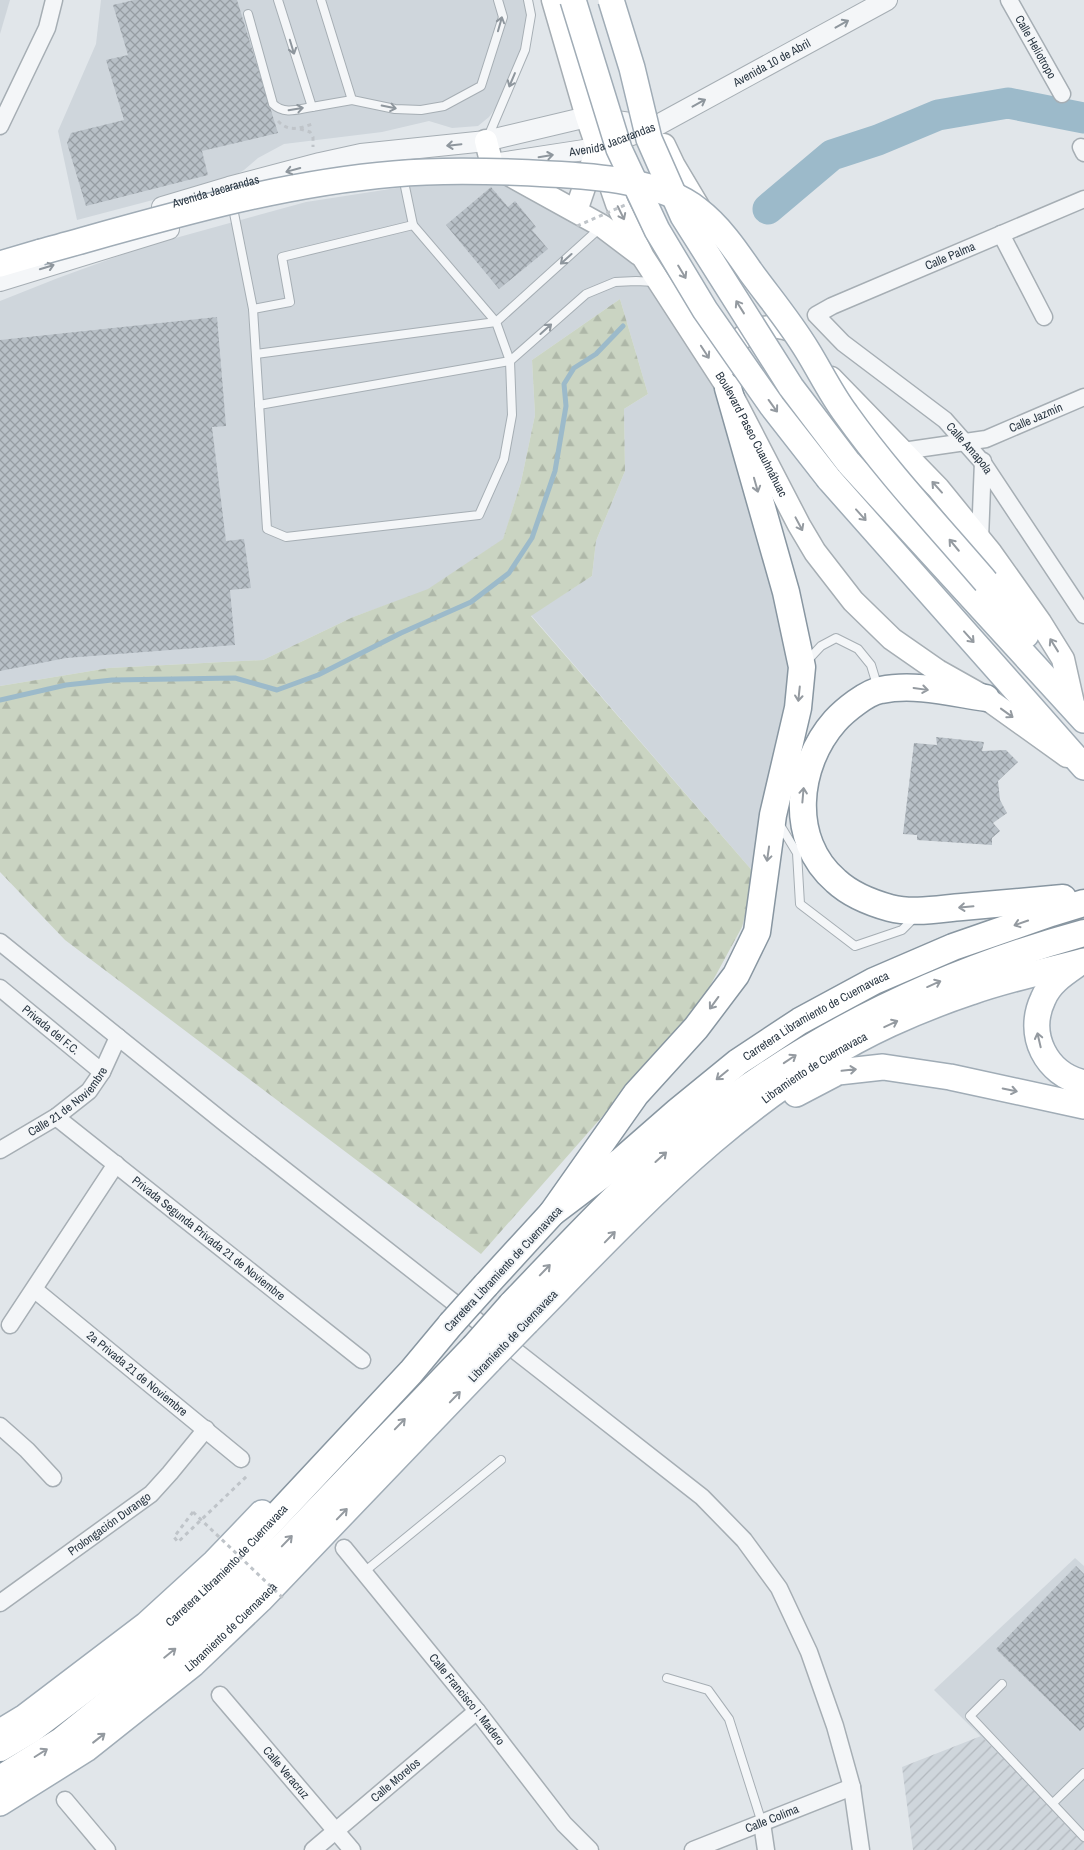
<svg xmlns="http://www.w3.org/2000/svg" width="1084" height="1850" viewBox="0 0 1084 1850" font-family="'Archivo Narrow',sans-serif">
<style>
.built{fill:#cfd6dc}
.industrial{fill:url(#industrial-furrows)}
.forest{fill:url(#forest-firs)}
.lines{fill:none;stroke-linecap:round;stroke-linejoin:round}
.stream{stroke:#9cbaca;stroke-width:5}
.river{stroke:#9cbaca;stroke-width:31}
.building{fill:url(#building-cross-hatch)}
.service-casing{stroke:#a6aeb4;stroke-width:10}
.minor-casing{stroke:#a6aeb4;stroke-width:19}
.tertiary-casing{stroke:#a6aeb4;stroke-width:22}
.secondary-casing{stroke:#a6aeb4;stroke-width:25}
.primary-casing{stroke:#a0acb6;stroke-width:28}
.trunk-casing{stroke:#8896a1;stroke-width:29}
.path{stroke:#bfc4c9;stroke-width:3;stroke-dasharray:4 4;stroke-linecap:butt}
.service{stroke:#f4f6f8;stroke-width:8}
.minor{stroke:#f4f6f8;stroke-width:16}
.tertiary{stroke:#f4f6f8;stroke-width:20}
.secondary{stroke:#fff;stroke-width:22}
.primary{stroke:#fff;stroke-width:25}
.trunk{stroke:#fff;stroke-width:26}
.primary-bridge-casing{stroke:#a0acb6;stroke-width:28;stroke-linecap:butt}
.trunk-bridge-casing{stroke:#8896a1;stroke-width:29;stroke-linecap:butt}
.path-bridge{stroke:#bfc4c9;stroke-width:3;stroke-dasharray:4 4;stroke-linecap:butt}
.primary-bridge{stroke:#fff;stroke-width:25}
.trunk-bridge{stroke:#fff;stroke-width:26}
.oneway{stroke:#8e969d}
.oneway2{stroke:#949aa0}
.labels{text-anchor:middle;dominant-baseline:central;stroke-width:4;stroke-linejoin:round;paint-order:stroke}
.street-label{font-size:12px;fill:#293642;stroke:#f1f4f7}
</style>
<defs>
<pattern id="industrial-furrows" width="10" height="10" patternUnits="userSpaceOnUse" patternTransform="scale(1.25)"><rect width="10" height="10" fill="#cfd6dc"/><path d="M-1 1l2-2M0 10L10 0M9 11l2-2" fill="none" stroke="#b2b8be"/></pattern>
<pattern id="forest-firs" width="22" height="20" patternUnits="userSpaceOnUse" patternTransform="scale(1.25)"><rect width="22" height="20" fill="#cad4c2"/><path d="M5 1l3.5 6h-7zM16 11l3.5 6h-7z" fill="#aeb7a8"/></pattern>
<pattern id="building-cross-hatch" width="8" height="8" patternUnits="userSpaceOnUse" patternTransform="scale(1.25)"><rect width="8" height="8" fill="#b8c0c7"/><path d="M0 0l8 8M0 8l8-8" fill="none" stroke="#969da3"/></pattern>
</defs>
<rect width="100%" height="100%" fill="#e1e6ea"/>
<g class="built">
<polygon points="0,0 10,0 0,34"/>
<polygon points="101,0 527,0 530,13 524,49 502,99 489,117 478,126 452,128 429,121 382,132 284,144 258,158 244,170 225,181 77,220 58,131 96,44"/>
<polygon points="494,173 614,230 701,345 802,638 756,875 531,615 592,576 596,541 625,471 624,409 648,394 620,299 532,360 535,415 521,482 503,540 428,590 353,617 263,660 109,668 0,686 0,301 58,278 143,247 306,202"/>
<polygon points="1075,1558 1084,1566 1084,1839 934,1690"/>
</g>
<polygon class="industrial" points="981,1736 1084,1839 1084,1850 913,1850 902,1767"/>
<polygon class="forest" points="620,299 648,394 624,409 625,471 596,541 592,576 531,616 756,875 742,927 698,1008 481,1254 65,940 0,872 0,686 109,668 263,660 353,617 428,589 503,539 521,482 535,415 532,360"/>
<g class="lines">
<polyline class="stream" points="0,700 66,685 112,680 235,678 277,690 318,675 401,633 471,602 509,573 532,538 555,471 566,406 564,384 574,368 596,354 623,326"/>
<polyline class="river" points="768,209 832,155 878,140 938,115 1008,103 1084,118"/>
</g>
<g class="building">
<polygon points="134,0 237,0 278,133 202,151 208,175 86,206 67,143 71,133 124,120 106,60 128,55 113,5"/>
<polygon points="491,187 508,207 515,201 536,227 532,230 548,249 499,289 446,225"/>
<polygon points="217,317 226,426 212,427 226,541 244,539 251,588 230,590 235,645 66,658 0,671 0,340"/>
<polygon points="936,737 984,742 982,751 1006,750 1018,762 998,781 1000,800 1007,813 993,823 1000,831 992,838 992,845 917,840 917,835 903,834 914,743 937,745"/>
<polygon points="1076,1566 1084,1574 1084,1727 1080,1731 996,1649"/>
</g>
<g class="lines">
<g class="service-casing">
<g id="service">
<polyline points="278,0 312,107 352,100 395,109 421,110 444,106 481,86 503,17 498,0"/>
<polyline points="321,0 352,100"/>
<path d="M248,14L273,104C284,115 299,109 312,107"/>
<polyline points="488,137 525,50 531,15 528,0"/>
<polyline points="232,203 253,309 267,529 286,537 479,515 504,459 512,415 510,361 496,322 413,225 403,177"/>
<polyline points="253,309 290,302 282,257 413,225"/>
<polyline points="256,354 496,322 600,228"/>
<polyline points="259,405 510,361 586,294 615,282 636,281 655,282"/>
<polyline points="807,661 821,646 836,638 858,649 871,665 878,688"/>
<polyline points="780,825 797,853 800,904 855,946 902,930 915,917"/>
<polyline points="364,1572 501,1460"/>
<polyline points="667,1678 708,1690 729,1719 762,1823"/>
<polyline points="1002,1684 970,1716 1084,1837"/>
<polyline points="1053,1803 1084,1773"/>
</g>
</g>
<g class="minor-casing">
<g id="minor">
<path id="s1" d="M1009,0L1062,94"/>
<polyline points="0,126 47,28 54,0"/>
<polyline points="1081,147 1084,153"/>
<path id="s2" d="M1084,199L832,306L816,315L843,343L945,420L983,463L1084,615"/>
<polyline points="1001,234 1044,317"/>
<path id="s3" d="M903,451L986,439L1084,397"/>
<polyline points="980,539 983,461"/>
<polyline points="0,942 226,1124 702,1497 744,1540 779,1588 809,1652 835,1726 852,1787 861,1850"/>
<path id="s4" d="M0,988L102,1072"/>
<path id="s5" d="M56,1117L362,1360"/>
<path id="s6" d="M0,1150L56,1117L89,1091L102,1072L118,1037"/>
<path id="s7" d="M35,1290L241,1459"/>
<polyline points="10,1325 116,1164"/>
<polyline points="0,1426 27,1450 53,1478"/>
<path id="s8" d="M344,1548L477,1711L564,1824L590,1850"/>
<path id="s9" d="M0,1603L151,1494L170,1473L206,1429"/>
<path id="s10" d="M220,1695L352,1850"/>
<polyline points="65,1800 107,1850"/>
<polyline points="762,1823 766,1850"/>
<path id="s11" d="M313,1850L477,1711"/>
<path id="s12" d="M693,1850L852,1787"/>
</g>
</g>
<g class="tertiary-casing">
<g id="tertiary">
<path id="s13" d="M493,164L597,148L656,126L887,0"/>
<path id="s14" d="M162,207L229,187L320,163L361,154L486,141L587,117L652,126"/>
<polyline points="0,281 169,229"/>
</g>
</g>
<g class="secondary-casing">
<g id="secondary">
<path id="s15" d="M553,0L587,117L617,204L643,257L728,388L799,525L815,552L853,601L892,639L938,671L986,698L1067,756"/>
<polyline points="486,141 492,165 602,226 639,254"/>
<polyline points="664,145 674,166 702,213"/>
<polyline points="576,211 593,161"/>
<path d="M726,365C733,332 767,319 795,332"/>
<polyline points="831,378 938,488 991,553 1040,622 1063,659 1074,708"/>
</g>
</g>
<g class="primary-casing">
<g id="primary">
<polyline points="0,264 41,252"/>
<polyline points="848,462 1084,720"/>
<polyline points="829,479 1084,767"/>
<polyline points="986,582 1026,635"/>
<path d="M1075,966C1062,975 1049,984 1043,999C1026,1035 1046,1074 1084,1083"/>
<polyline points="796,1094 838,1072 883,1067 950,1077 1084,1106"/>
<path id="s16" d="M527,1322C637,1210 745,1091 890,1024C916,1012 944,1001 971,992C1007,979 1047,971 1084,961"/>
<polyline points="0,1732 25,1717 146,1625 215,1562 262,1513"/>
<path id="s17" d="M0,1803L86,1749L193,1664L260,1600L490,1360"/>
</g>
</g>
<g class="trunk-casing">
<g id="trunk">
<path d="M986,698C952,693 915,683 881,690C867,692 844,711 835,721C796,765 788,840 836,881C850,894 872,903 890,908C913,914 938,909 962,907C995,904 1029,901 1063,898"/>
<polyline points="552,1213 636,1094 696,1028 736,975 757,932 773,815 798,708 802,667 786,592 728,388"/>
<path id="s18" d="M486,1285L552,1213L622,1160L678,1111L738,1062L800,1021L874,981L953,947L1051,913L1084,903"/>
<path d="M511,1305C567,1247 623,1185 686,1134C805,1037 937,973 1084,933"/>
<path id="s19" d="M0,1748L32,1729L156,1635L224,1572L411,1372L451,1324"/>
<polyline points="0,1779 61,1741 176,1648 246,1585 474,1347"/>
</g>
</g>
<g class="path">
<path d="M278,121C289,133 301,128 315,123"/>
<polyline points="300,129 310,132 313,137 313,147"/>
<polyline points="193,1512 174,1537 178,1542 247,1476"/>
</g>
<use href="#service" class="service"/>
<use href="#minor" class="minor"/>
<use href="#tertiary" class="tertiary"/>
<use href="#secondary" class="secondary"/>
<use href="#primary" class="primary"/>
<use href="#trunk" class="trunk"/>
<g class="primary-bridge-casing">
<g id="primary-bridge">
<polyline points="573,0 619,149 657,230 705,310 772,406 829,479"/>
<polyline points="611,0 632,68 649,139 683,216 791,387 848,462"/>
<path d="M41,252C157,220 274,184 394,174C446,169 498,171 549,174C593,176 663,181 698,210C719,226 735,249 750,271C769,297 790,322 807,350C820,371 831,394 846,414C888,473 939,527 986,582"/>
<polyline points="490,1360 527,1322"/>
</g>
</g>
<g class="trunk-bridge-casing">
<g id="trunk-bridge">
<polyline points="451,1324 486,1285"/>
<polyline points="474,1347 511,1305"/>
</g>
</g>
<g class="path-bridge">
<polyline points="577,226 625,205"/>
<polyline points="193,1512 285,1600"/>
</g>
<use href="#primary-bridge" class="primary-bridge"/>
<use href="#trunk-bridge" class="trunk-bridge"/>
</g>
<defs><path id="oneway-shaft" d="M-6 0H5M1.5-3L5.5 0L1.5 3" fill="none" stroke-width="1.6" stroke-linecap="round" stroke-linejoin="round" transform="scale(1.25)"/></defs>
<g class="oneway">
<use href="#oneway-shaft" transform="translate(500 24) rotate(-74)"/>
<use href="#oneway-shaft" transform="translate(842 24) rotate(-29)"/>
<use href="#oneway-shaft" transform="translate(292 47) rotate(73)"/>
<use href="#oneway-shaft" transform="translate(512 80) rotate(113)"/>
<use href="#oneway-shaft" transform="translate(699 103) rotate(-29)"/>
<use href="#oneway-shaft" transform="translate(389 107) rotate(11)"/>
<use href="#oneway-shaft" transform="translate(296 109) rotate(-9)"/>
<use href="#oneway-shaft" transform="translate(454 145) rotate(174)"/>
<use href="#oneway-shaft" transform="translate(546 156) rotate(-9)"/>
<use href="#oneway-shaft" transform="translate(293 170) rotate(165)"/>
<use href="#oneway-shaft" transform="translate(566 259) rotate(138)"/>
<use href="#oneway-shaft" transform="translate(47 267) rotate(-17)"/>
<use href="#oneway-shaft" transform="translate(546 329) rotate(-42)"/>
</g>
<g class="oneway2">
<use href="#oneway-shaft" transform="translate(621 213) rotate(64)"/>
<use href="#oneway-shaft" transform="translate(682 272) rotate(59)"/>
<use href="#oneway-shaft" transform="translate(740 307) rotate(-122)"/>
<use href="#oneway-shaft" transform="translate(705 352) rotate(57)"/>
<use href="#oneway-shaft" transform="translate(773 406) rotate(54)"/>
<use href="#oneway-shaft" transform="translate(756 485) rotate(74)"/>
<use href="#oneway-shaft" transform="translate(937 487) rotate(-132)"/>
<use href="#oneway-shaft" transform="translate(861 515) rotate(48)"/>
<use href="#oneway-shaft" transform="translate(799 524) rotate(62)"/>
<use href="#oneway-shaft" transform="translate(954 545) rotate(-130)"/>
<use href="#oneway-shaft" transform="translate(969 637) rotate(48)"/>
<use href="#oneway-shaft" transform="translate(1054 645) rotate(-122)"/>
<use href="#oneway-shaft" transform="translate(921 689) rotate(8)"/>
<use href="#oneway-shaft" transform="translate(799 694) rotate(96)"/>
<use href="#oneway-shaft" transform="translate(1007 713) rotate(36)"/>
<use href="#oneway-shaft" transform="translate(803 795) rotate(-85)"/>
<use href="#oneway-shaft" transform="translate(768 854) rotate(98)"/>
<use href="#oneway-shaft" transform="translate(966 907) rotate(175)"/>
<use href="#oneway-shaft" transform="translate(1021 923) rotate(161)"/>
<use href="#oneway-shaft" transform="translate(934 984) rotate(-24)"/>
<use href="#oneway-shaft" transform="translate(714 1003) rotate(126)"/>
<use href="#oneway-shaft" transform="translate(891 1024) rotate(-25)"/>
<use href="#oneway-shaft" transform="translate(1039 1040) rotate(-103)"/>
<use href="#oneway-shaft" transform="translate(790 1059) rotate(-34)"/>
<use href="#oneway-shaft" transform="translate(849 1070) rotate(-6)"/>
<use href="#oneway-shaft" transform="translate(722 1075) rotate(141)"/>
<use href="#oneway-shaft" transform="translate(1010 1090) rotate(12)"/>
<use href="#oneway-shaft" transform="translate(661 1157) rotate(-42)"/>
<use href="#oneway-shaft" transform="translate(610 1237) rotate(-46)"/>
<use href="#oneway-shaft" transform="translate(545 1270) rotate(-46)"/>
<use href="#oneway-shaft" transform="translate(455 1397) rotate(-46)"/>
<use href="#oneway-shaft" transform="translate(400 1424) rotate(-46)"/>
<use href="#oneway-shaft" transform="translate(342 1514) rotate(-46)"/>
<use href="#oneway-shaft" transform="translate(287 1541) rotate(-46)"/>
<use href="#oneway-shaft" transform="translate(170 1653) rotate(-39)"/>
<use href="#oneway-shaft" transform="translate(99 1738) rotate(-38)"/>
<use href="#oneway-shaft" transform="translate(41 1753) rotate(-32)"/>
</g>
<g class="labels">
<g class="street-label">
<text stroke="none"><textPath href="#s1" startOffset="54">Calle Heliotropo</textPath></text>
<text stroke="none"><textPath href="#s13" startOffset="300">Avenida 10 de Abril</textPath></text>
<text stroke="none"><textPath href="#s13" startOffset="122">Avenida Jacarandas</textPath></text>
<text stroke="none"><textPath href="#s14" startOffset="56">Avenida Jacarandas</textPath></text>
<text transform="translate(950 256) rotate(-23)">Calle Palma</text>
<text stroke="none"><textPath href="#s3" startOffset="138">Calle Jazmín</textPath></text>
<text stroke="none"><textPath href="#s15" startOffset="481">Boulevard Paseo Cuauhnáhuac</textPath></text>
<text stroke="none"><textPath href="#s2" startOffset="496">Calle Amapola</textPath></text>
<text stroke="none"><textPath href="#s18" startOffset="428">Carretera Libramiento de Cuernavaca</textPath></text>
<text stroke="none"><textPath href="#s4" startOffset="66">Privada del F.C.</textPath></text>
<text stroke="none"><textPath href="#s16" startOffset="385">Libramiento de Cuernavaca</textPath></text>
<text stroke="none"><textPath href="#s6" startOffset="84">Calle 21 de Noviembre</textPath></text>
<text stroke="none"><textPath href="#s5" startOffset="195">Privada Segunda Privada 21 de Noviembre</textPath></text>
<text transform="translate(503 1269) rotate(-47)">Carretera Libramiento de Cuernavaca</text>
<text transform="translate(513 1336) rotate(-46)">Libramiento de Cuernavaca</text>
<text stroke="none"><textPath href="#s7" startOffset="132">2a Privada 21 de Noviembre</textPath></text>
<text stroke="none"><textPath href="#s9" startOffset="135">Prolongación Durango</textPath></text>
<text stroke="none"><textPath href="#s19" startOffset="292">Carretera Libramiento de Cuernavaca</textPath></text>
<text stroke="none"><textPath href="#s17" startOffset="291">Libramiento de Cuernavaca</textPath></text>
<text stroke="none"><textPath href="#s8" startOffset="195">Calle Francisco I. Madero</textPath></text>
<text stroke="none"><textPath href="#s10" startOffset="102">Calle Veracruz</textPath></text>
<text stroke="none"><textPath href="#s11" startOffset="108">Calle Morelos</textPath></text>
<text stroke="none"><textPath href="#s12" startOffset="85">Calle Colima</textPath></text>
</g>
</g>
</svg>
